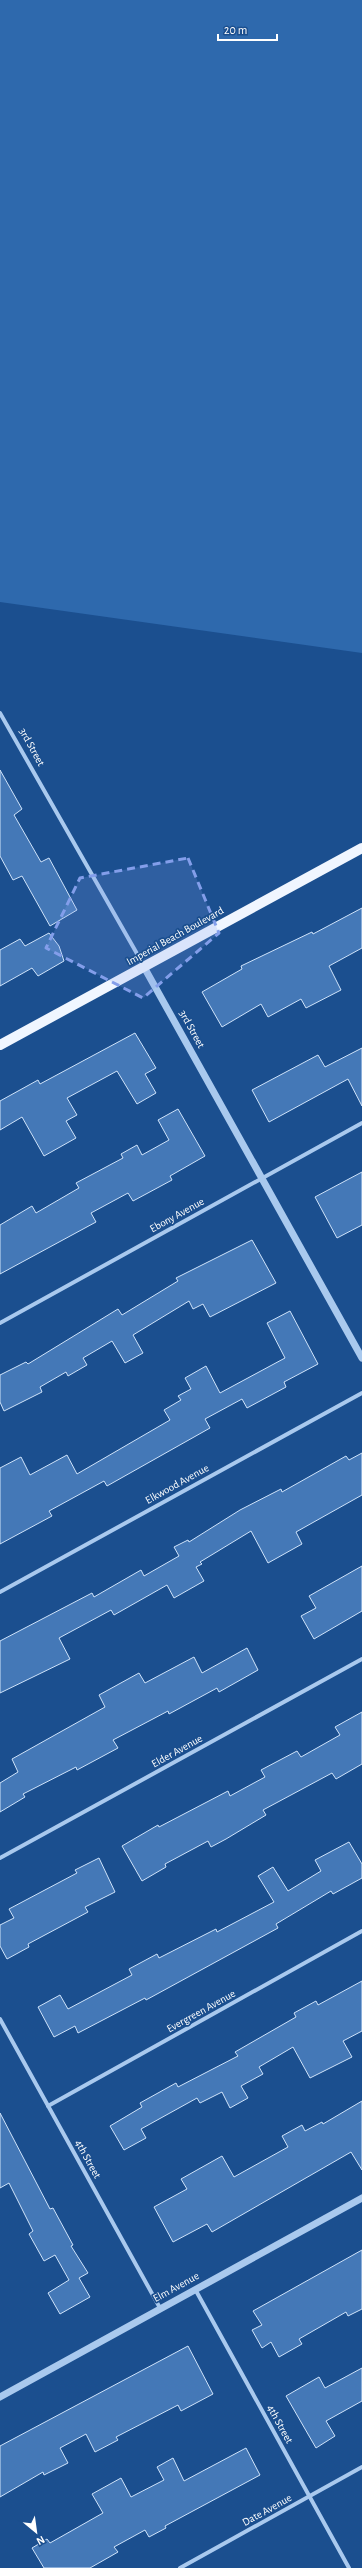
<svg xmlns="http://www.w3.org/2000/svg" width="362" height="2568" viewBox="0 0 362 2568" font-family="'Alegreya Sans',sans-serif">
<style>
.green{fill:#2e69ad}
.building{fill:#4478b7;stroke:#cfe3fa}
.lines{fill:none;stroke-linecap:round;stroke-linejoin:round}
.minor{stroke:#a9c9ee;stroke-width:4}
.tertiary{stroke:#a9c9ee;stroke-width:7}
.primary{stroke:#f0f6ff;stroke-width:10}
.marked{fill:#839eea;fill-opacity:0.2;stroke:#839eea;stroke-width:3;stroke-dasharray:8 5;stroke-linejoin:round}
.labels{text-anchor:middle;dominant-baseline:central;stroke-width:3.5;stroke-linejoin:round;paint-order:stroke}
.street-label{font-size:11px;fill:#fff;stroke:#1b4f8f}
</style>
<rect width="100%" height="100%" fill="#1b4f8f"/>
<polygon class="green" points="0,0 362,0 362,653 0,602"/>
<g class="building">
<polygon points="0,770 22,809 14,815 41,862 49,858 77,910 50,926 22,876 13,880 0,856"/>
<polygon points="362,908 362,948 329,966 341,990 306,1008 301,999 268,1017 261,1004 222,1027 202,992 242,969 241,966 312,932 313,934"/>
<polygon points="49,933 59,946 64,961 38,976 32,968 0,986 0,950 20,939 25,946"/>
<polygon points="135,1033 156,1068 145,1074 156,1093 137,1104 117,1071 67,1098 77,1115 66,1121 76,1138 44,1156 22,1117 0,1130 0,1101 38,1080 40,1084"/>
<polygon points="362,1048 362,1106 348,1079 269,1122 252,1090 318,1055 325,1067"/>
<polygon points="178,1109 205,1156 170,1176 172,1180 133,1201 128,1193 91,1213 96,1222 0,1274 0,1225 32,1206 36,1213 79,1188 76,1183 123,1158 121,1154 137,1145 142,1155 169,1140 158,1120"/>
<polygon points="362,1172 362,1225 337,1238 315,1197"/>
<polygon points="252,1240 276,1283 210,1317 203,1304 193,1309 189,1301 133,1335 143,1353 125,1363 112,1341 83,1358 87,1365 68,1376 66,1372 40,1387 42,1392 4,1411 0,1402 0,1375 26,1362 28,1364 118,1309 122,1315 178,1281 176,1278"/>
<polygon points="290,1311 318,1364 284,1382 286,1387 247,1408 242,1399 205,1419 210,1428 107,1486 104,1481 49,1511 52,1516 0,1544 0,1468 21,1457 30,1475 67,1455 77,1474 170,1420 164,1410 181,1400 178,1396 191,1389 185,1378 206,1366 220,1393 285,1358 267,1323"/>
<polygon points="362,1453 362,1495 296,1532 302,1544 268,1563 251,1531 200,1562 202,1564 196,1567 204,1581 174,1598 167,1585 114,1615 111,1610 59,1638 70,1659 0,1693 0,1641 92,1593 94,1597 141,1570 144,1576 179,1556 174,1547 188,1540 189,1542 240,1510 281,1489 282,1492 346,1456 349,1460"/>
<polygon points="362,1566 362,1611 314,1639 301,1616 316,1608 309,1596"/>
<polygon points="247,1648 258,1670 219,1692 217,1688 169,1714 168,1711 113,1740 118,1748 77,1770 76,1767 23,1794 25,1797 0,1812 0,1783 18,1772 12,1759 105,1707 99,1695 139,1673 145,1683 194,1657 202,1673"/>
<polygon points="362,1712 362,1764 336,1779 332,1773 263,1810 266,1815 226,1839 211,1847 208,1841 165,1864 166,1867 142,1881 122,1846 158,1825 159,1827 228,1791 230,1796 265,1777 261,1770 297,1751 301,1757 340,1735 335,1727"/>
<polygon points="349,1842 362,1864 362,1878 333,1894 331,1891 276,1924 278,1928 146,2000 145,1998 78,2033 75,2026 54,2037 38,2007 60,1995 68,2009 132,1975 129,1969 157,1954 159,1958 216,1929 217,1932 274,1902 258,1876 273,1867 288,1891 321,1871 315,1860"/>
<polygon points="99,1858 115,1892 85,1907 88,1912 28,1944 29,1947 7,1959 0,1946 0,1925 14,1918 9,1909 77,1873 75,1870"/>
<polygon points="362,1981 362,2031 343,2041 352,2057 310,2078 293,2047 259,2067 263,2074 241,2086 248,2098 230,2108 222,2092 200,2103 197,2098 141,2129 146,2138 124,2150 110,2126 142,2107 140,2103 176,2083 178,2087 238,2056 235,2052 296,2017 294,2013 316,2001 318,2005"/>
<polygon points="362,2101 362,2170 351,2152 212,2232 207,2224 173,2242 154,2207 187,2189 181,2179 222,2156 234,2177 288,2147 282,2136 302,2125 305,2131 322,2122 323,2124"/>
<polygon points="0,2113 50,2209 53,2208 73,2245 71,2246 88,2273 79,2278 90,2297 60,2314 48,2293 69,2280 55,2255 44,2261 29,2234 33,2231 9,2183 0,2188"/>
<polygon points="362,2250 362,2309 348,2316 346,2312 299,2339 302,2344 279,2357 271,2342 262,2348 252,2330 262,2325 253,2311"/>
<polygon points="188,2346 213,2394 181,2411 178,2405 116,2437 118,2440 95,2452 86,2434 60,2448 68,2463 44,2475 43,2472 0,2497 0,2446"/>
<polygon points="362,2368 362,2401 326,2421 335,2436 316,2448 286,2396 319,2377 325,2388"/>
<polygon points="246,2448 260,2475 165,2526 166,2528 149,2537 145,2530 114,2547 118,2552 90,2568 44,2568 32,2548 47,2539 50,2543 103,2513 92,2494 121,2478 131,2497 164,2480 157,2467 173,2458 184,2481"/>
</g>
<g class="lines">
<g class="minor">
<polyline points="0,713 144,966"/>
<polyline points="0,1323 362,1123"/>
<polyline points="0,1592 362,1393"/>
<polyline points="0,1858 362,1659"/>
<polyline points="0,2019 160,2308"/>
<polyline points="48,2106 362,1931"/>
<polyline points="195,2289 349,2568"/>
<polyline points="180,2568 362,2467"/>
</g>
<g class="tertiary">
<polyline points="144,967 362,1358"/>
<polyline points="0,2397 362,2198"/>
</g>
<polyline class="primary" points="0,1045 362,848"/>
</g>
<path class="marked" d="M188,858L219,933L143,998L46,948L80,878Z"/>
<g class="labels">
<g class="street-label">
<text transform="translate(32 747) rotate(61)">3rd Street</text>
<text transform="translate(175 936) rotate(-29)">Imperial Beach Boulevard</text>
<text transform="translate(192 1029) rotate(61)">3rd Street</text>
<text transform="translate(177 1215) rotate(-29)">Ebony Avenue</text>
<text transform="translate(177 1484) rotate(-29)">Elkwood Avenue</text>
<text transform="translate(177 1751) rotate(-29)">Elder Avenue</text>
<text transform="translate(201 2011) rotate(-29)">Evergreen Avenue</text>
<text transform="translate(88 2159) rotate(61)">4th Street</text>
<text transform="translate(176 2287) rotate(-29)">Elm Avenue</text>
<text transform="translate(280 2424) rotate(61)">4th Street</text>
<text transform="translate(267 2510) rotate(-29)">Date Avenue</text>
</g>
</g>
<g transform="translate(36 2532) rotate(151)" stroke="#1b4f8f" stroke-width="3" paint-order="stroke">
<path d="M0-3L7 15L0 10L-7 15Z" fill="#ffffff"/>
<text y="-6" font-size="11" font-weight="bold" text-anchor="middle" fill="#ffffff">N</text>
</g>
<path d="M218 34v6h59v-6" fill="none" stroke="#ffffff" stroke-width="2"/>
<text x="224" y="34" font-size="12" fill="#ffffff" stroke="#1b4f8f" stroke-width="3" paint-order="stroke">20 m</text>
</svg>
